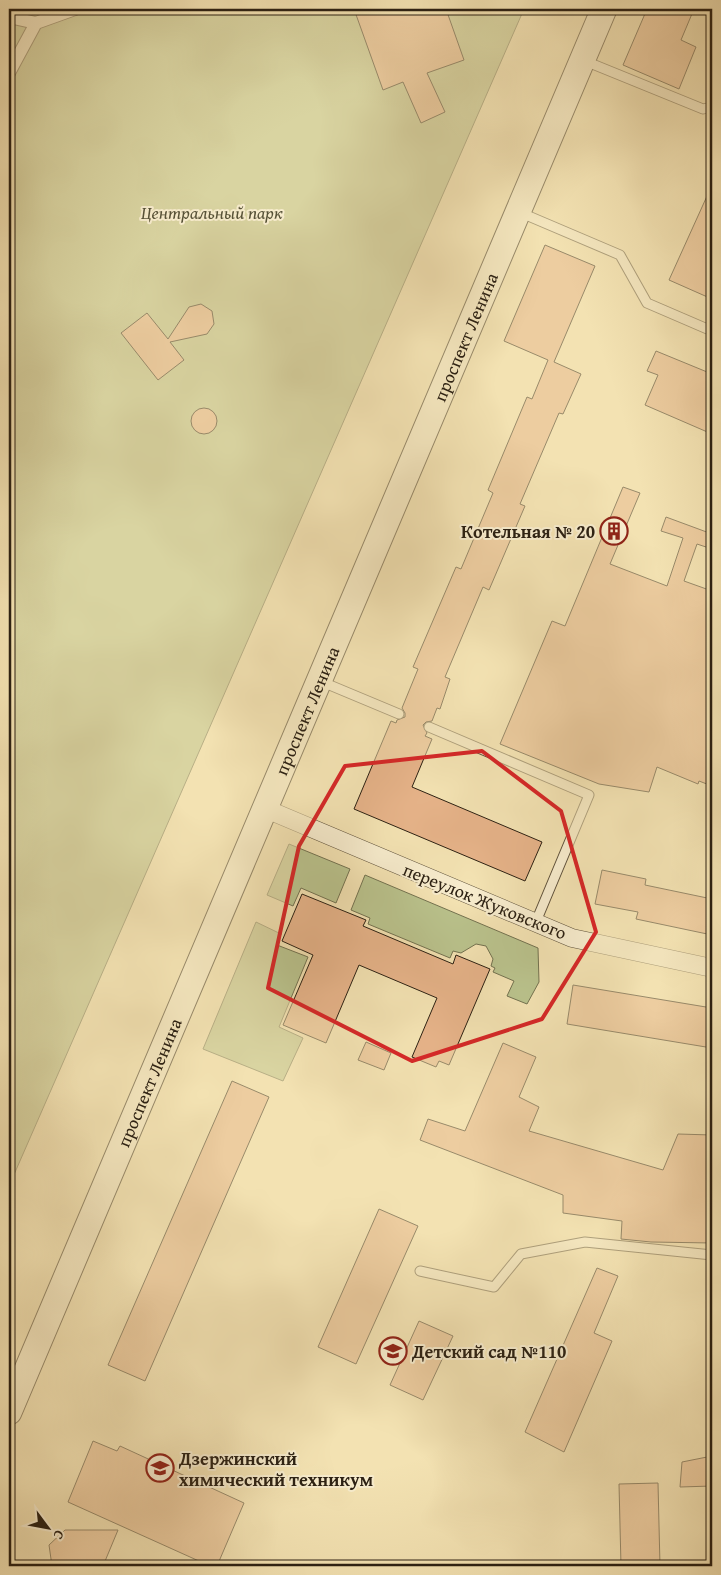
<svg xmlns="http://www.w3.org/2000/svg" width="721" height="1575" viewBox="0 0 721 1575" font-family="'Gentium Book Plus',serif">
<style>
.green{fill:#bac38d;stroke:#737250}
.building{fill:#e6b389;stroke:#2c2113}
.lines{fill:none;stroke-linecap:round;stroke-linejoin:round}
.service-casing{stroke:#5e513b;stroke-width:11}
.pedestrian-casing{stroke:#5e513b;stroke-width:14}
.minor-casing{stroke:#5e513b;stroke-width:19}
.secondary-casing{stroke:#2c2113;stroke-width:27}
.service{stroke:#f7eccd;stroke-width:9}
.pedestrian{stroke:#f7eccd;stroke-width:12}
.minor{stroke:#f7eccd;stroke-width:18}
.secondary{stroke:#f7eccd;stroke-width:25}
.marked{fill:none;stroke:#d62828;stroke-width:4;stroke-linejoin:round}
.labels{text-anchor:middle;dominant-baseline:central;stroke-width:4;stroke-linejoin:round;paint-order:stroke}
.park-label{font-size:18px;font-style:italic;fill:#575238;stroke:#f7eccd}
.street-label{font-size:18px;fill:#2c2113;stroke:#f7eccd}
.poi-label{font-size:18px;font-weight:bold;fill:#2c2113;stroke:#f7eccd;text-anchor:start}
</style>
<rect width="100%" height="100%" fill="#f3e2b2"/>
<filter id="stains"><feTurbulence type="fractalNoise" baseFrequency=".004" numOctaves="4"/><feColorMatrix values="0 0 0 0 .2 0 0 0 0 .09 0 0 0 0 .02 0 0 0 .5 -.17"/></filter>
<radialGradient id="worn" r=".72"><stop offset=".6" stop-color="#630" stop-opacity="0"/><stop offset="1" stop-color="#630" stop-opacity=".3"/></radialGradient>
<g class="green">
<polygon points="9,9 524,9 9,1186"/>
<polygon points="289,844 350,869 336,903 301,888 293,906 267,895"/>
<polygon points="365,875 538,948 539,982 527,1004 507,996 514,981 493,972 495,968 491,966 493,959 486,946 476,944 461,953 453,951 450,958 368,924 370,918 351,910"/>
<polygon points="256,922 281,934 277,945 308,957 279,1027 303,1038 283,1081 203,1049"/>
</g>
<g class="building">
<polygon points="354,9 446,9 464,60 427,73 445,112 421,123 403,82 383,90"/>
<polygon points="647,9 694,9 681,40 696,47 679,89 623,65"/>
<polygon points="712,185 712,299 669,280"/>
<polygon points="545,245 595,266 554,362 581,374 563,414 559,413 520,504 525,506 489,590 483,587 445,677 450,679 440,709 437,708 432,721 426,722 423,725 427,733 425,736 432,739 412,787 542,842 525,881 354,809 391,721 396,723 397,720 405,717 405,713 402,708 418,669 413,667 456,567 461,569 493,493 488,490 527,397 532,399 548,360 504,341"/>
<polygon points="201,304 212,311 214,324 207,334 170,342 184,360 158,380 121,333 147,313 168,339 189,307"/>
<polygon points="656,351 712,374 712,434 645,405 658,375 647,371"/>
<circle cx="204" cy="421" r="13"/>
<polygon points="623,487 640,493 610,564 667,586 683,538 661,531 666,517 712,534 712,549 697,544 684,581 712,591 712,786 699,781 698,784 657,767 649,792 599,784 500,744 552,621 565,626"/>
<polygon points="602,870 646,879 645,885 712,899 712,935 636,919 638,912 595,904"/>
<polygon points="302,894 366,920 363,926 453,964 456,955 490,969 449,1065 439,1061 436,1067 412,1057 437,998 359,965 326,1043 283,1025 313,955 282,941"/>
<polygon points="573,985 712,1008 712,1048 567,1024"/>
<polygon points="366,1042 391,1053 384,1070 358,1060"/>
<polygon points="503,1043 536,1057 519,1097 539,1107 529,1131 663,1170 678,1134 712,1135 712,1243 651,1242 621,1239 622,1221 563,1213 563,1195 420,1140 428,1119 465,1131"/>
<polygon points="232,1081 269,1097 145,1381 108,1365"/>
<polygon points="379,1209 418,1226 356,1364 318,1347"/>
<polygon points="597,1268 618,1276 594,1333 612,1341 564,1452 525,1432"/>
<polygon points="419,1321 453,1336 423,1400 390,1385"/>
<polygon points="93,1441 117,1451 120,1446 244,1503 217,1566 210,1566 68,1502"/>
<polygon points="712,1456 712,1486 680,1487 682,1462"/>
<polygon points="658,1483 660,1566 621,1566 619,1484"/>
<polygon points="65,1530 118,1530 103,1566 52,1566 49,1545"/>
</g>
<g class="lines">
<g class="service-casing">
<g id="service">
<polyline points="585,61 703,109 712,107"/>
<polyline points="519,212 620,255 647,303 712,331"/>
<polyline points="320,681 399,714"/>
<polyline points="429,727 589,795 535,924"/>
<polyline points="420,1271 494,1287 521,1254 585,1242 712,1255"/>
</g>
</g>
<g class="pedestrian-casing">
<g id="pedestrian">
<polyline points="9,17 36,23"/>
<polyline points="9,73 36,23 75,9"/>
</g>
</g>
<g class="minor-casing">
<polyline id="minor" points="266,809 572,938 712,968"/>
</g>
<g class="secondary-casing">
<g id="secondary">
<path id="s1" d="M9,1412L604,9"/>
</g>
</g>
<use href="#service" class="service"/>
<use href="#pedestrian" class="pedestrian"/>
<use href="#minor" class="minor"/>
<use href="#secondary" class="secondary"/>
</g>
<path d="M0 0H721V1575H0ZM482,751L561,811L596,932L542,1019L412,1061L268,988L299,846L345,766Z" fill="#f3e2b2" fill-opacity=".55" fill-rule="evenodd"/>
<path class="marked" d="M482,751L561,811L596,932L542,1019L412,1061L268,988L299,846L345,766Z"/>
<defs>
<g id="building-ring" transform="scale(1.4375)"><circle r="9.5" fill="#f7eccd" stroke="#8f2418" stroke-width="1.5"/><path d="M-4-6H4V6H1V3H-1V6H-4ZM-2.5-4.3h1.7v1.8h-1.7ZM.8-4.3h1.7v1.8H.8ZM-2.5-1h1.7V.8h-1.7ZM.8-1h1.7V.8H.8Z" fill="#8f2418"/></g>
<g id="school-ring" transform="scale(1.4375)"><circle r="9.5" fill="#f7eccd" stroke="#8f2418" stroke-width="1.5"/><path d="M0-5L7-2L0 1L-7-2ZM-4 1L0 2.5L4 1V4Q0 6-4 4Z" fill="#8f2418"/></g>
<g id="university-ring" transform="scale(1.4375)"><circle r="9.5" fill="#f7eccd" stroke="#8f2418" stroke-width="1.5"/><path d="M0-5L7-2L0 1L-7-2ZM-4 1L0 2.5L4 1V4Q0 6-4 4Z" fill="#8f2418"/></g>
</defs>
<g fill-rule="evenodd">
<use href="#building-ring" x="614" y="531"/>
<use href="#school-ring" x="393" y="1351"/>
<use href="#university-ring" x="160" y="1468"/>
</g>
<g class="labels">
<g class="park-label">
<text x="212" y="212">Центральный парк</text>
</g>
<g class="street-label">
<text stroke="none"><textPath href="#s1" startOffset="1168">проспект Ленина</textPath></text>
<text stroke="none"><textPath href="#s1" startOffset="762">проспект Ленина</textPath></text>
<text transform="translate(485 901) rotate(22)">переулок Жуковского</text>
<text stroke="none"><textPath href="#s1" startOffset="358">проспект Ленина</textPath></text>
</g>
<g class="poi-label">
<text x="595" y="531" text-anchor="end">Котельная № 20</text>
<text x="412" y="1351">Детский сад №110</text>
<text x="179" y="1458">Дзержинский<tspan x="179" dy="21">химический техникум</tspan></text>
</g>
</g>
<rect width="721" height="1575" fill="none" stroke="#f3e2b2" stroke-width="30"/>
<rect x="10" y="10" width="701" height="1555" fill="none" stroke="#2c2113" stroke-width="2.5"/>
<rect x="15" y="15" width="691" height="1545" fill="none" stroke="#2c2113"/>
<g transform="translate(48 1528) rotate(122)" stroke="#f7eccd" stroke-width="4" paint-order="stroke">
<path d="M0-4L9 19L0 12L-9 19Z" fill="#2c2113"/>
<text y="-8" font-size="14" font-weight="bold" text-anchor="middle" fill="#2c2113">С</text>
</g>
<rect width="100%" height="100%" filter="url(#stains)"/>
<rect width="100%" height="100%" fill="url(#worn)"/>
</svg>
